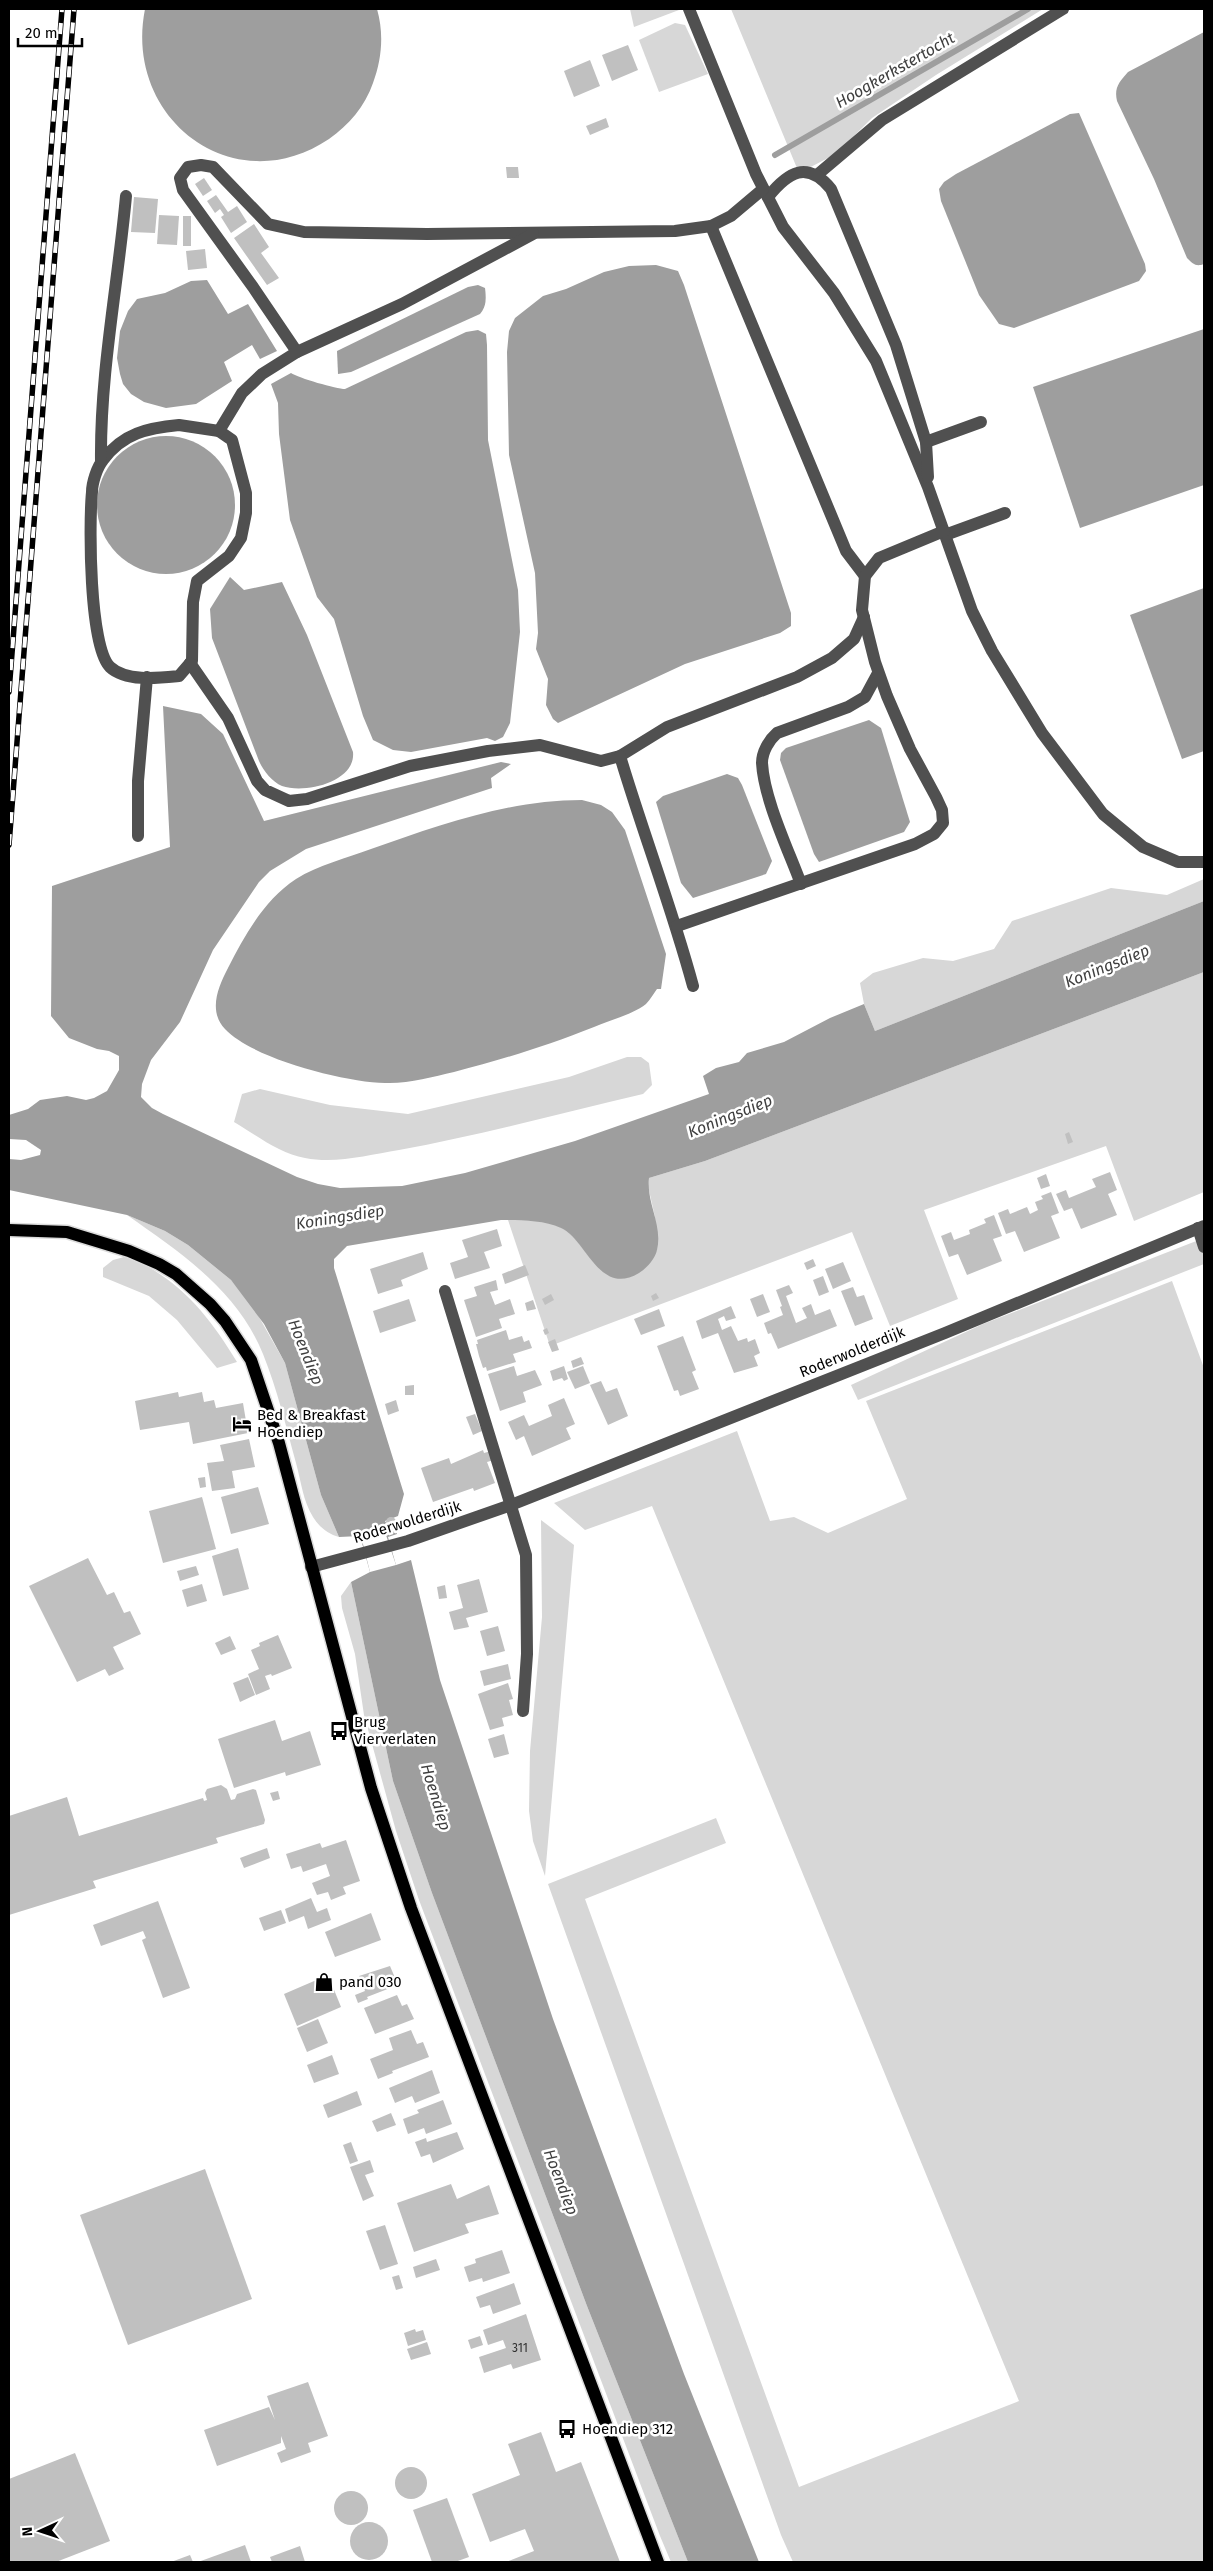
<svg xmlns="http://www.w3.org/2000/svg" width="1213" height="2571" viewBox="0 0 1213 2571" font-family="'Fira Sans',sans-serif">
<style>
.green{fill:#d7d7d7}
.water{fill:#9e9e9e}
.pier{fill:#fff}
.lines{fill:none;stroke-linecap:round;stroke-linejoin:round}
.stream{stroke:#9e9e9e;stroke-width:6}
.building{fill:#c0c0c0}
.major-casing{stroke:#dbdbdb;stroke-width:15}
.minor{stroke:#505050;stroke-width:12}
.major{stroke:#000;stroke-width:12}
.rail-casing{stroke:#000;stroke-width:5.5}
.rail{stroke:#fff;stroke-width:4;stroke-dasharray:11;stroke-linecap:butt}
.labels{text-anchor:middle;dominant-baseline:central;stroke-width:5;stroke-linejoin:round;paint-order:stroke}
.number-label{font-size:12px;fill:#303030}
.street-label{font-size:15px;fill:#000;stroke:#fff}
.poi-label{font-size:15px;fill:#000;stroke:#fff;text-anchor:start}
.water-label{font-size:16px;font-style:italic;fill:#3f3f3f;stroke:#fff}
</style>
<rect width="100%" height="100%" fill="#fff"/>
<g class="green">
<polygon points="630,9 679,9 679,10 634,27"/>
<polygon points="731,9 1043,9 936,75 872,118 846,144 830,157 799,173"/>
<polygon points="675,23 685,25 708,74 659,92 639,40"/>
<polygon points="1204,879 1204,901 875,1031 864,1004 860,983 873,973 923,958 953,961 994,949 1012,921 1111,888 1167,895"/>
<path d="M1204,972V1192L1134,1221L1106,1146L924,1210L958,1299L890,1326L852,1232L550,1346L508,1220C525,1220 550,1219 565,1230C590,1249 590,1273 627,1278L657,1250L655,1217L648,1186L649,1178L705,1161Z"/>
<path d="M627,1057H641L649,1063L652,1085L643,1094C562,1113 481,1135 399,1150C368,1155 336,1164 305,1158C280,1154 256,1135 234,1122L242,1094L260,1089L330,1105L408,1114L569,1077Z"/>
<path d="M127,1215L165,1231L188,1245L231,1280L251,1303L285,1363L321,1495L339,1537C328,1534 319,1527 313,1517C303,1501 301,1481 296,1463C286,1426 277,1389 263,1354C237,1290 181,1253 127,1215Z"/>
<polygon points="1204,1238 1204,1264 858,1400 851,1385 983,1324"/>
<path d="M124,1257C135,1258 142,1263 152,1269C190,1292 214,1324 237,1362L217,1368L177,1320L149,1296L103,1277V1268L113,1260Z"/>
<polygon points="1172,1281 1204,1368 1204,2562 793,2562 781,2535 548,1884 716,1818 726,1843 585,1899 799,2487 1019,2401 652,1506 585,1530 554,1503 737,1431 770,1521 794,1517 828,1533 907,1499 866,1401"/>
<polygon points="541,1520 574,1545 545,1876 533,1841 529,1811 530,1751 542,1617"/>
<polygon points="351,1582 393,1781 432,1893 587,2306 688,2562 671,2562 660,2536 419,1900 396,1831 364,1715 355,1654 342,1608 341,1596"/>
</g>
<g class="water">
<path d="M145,9H377C384,33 382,59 373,83C365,106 349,125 329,139C234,203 123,119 145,9Z"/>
<path d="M1204,32V264C1196,267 1193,264 1187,258L1154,179L1117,101C1114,88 1119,82 1128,72Z"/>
<polygon points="1079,113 1145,264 1146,271 1139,281 1014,328 999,324 979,295 941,201 939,189 944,182 956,174 1070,114"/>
<polygon points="656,265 678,271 684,285 791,613 791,626 780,633 685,664 558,723 553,719 546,705 548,679 536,649 538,633 535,573 509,455 507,352 509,331 515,318 543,296 566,289 604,272 629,266"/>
<polygon points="207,280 228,314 248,304 277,351 260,359 252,345 224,362 232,381 196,404 166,408 144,402 131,394 123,384 120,374 117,358 120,331 128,311 137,299 165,293 191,281"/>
<path d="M478,285L485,288C486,297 487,306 480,314L351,372L338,374L337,351L468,287Z"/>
<polygon points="1204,329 1204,485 1080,528 1033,387"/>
<path d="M478,330L486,334L487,345L488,440L518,590L520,632L510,723L503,737L495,741L487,738L411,752L393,750L373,740L363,716L334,619L317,597L290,520L279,434L278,403L271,384L291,373C298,378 337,389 345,389L466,332Z"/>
<circle cx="166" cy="505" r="69"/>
<path d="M230,577L244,590L282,582L307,635L353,752C356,782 305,794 282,786C272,782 263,770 259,761L212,638L210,609Z"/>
<polygon points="1204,588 1204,751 1182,759 1130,615"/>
<path d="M163,706L201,714L223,734L264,821L501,762L511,764L491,778L492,788L306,849L270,871L259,882L213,950L180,1022L151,1060L142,1084L141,1097L152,1108L163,1114L297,1177L318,1184L340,1188L402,1186L465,1173L575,1141L709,1094L703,1076L716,1068L739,1062L747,1053L784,1042L830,1018L864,1004L875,1031L1204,901V972L705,1161L649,1178C646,1202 663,1225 657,1250C655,1259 647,1268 639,1273C599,1297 587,1240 561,1228C543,1220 521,1220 501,1220L347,1246L334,1259V1268L404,1494L398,1516L385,1521L388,1526L394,1525L397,1534L388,1537L396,1565L411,1560L440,1680L553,2019L684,2374L759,2562H688L587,2306L432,1893L393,1781L351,1582L370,1572L360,1536L339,1537L321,1495L285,1363L264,1324L231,1280L188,1245L165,1231L127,1215L9,1190V1159L21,1160L40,1155L41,1150L26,1140L9,1139V1115L28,1109L40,1100L67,1096L86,1100L94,1098L107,1091L119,1070V1056L109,1051L97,1049L69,1038L51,1016L52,886L170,847Z"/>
<polygon points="869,720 881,728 910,822 904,832 819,862 814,854 780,760 781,753 786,748"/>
<polygon points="727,774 738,778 742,785 772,861 766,874 693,898 681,883 656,802 663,796"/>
<path d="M582,800L601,805L612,812L625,830L666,954L661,989H657C654,993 650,1000 646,1004C632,1015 610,1020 594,1027C546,1046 504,1059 454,1072C432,1077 408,1084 385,1083C345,1082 253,1059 225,1029C208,1011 218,987 228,968C244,936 265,899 296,879C318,865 347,858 371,849C440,825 508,800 582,800Z"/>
</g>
<polygon class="pier" points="384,1529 396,1565 370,1572 361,1536"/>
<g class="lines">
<polyline class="stream" points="775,155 1028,9"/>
</g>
<g class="building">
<polygon points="628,45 638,70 612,81 602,55"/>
<polygon points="590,60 600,86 574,97 564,71"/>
<polygon points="606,118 609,127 590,135 586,126"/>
<polygon points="506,167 518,167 519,178 507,178"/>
<polygon points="204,178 212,190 203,196 195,184"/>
<polygon points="216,195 228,212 237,206 247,222 231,233 221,217 224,215 220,209 215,213 207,201"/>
<polygon points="134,197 158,199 155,233 131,232"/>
<polygon points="159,215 179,216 177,245 157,244"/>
<rect x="183" y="216" width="8" height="30"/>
<polygon points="254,224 269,247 261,253 279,278 267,285 234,238"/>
<polygon points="205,249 207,268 188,270 186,251"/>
<polygon points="1069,1132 1073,1142 1068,1144 1065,1134"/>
<polygon points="1110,1172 1117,1190 1108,1194 1117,1215 1081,1229 1072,1208 1064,1211 1056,1194 1066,1190 1069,1198 1096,1187 1092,1179"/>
<polygon points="1046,1174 1050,1186 1041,1189 1037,1178"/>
<polygon points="1051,1192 1059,1213 1051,1216 1060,1238 1024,1252 1015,1231 1006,1234 998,1213 1008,1209 1010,1214 1027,1207 1030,1214 1038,1210 1035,1202 1043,1199 1041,1196"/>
<polygon points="994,1215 1002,1236 993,1239 1002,1261 967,1275 958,1254 949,1257 941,1236 951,1232 954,1240 970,1234 969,1230 986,1223 984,1219"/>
<polygon points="497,1229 502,1246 484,1252 490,1268 455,1279 450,1263 468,1257 462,1240"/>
<polygon points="423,1252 428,1269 401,1280 403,1286 378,1294 370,1269"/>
<polygon points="813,1259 816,1266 807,1270 804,1263"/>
<polygon points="843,1262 851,1281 833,1289 825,1269"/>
<polygon points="525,1265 529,1275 505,1284 502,1274"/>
<polygon points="823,1276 829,1292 819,1296 813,1280"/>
<polygon points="496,1280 498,1290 490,1292 495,1305 510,1299 515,1314 499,1319 502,1328 476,1337 464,1300 477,1296 474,1287"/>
<polygon points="789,1285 793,1293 786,1296 796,1323 807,1318 802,1308 811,1304 815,1315 830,1309 837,1326 778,1349 771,1333 768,1334 764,1323 783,1315 780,1307 782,1306 776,1290"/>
<polygon points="853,1287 857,1297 864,1295 873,1319 855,1326 841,1291"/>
<polygon points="656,1293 659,1298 653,1301 651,1296"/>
<polygon points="551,1294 554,1300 545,1305 542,1299"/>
<polygon points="763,1294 770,1312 757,1317 750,1299"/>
<polygon points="409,1299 416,1321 380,1333 373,1311"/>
<polygon points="533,1300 536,1309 527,1311 525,1303"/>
<polygon points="731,1306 736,1318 726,1321 724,1316 718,1319 722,1330 731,1326 738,1341 747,1338 748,1342 755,1339 760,1353 754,1356 758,1366 734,1373 718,1333 702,1339 696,1321"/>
<polygon points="659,1309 665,1326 641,1335 634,1319"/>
<polygon points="547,1328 549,1333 545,1335 543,1330"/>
<polygon points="506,1330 509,1340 522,1336 524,1342 529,1340 532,1348 513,1354 516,1362 487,1371 486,1367 483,1368 479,1356 476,1344 478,1344 477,1340"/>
<polygon points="683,1336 696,1370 692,1372 699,1389 680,1396 678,1390 674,1391 657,1346"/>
<polygon points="555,1339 559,1350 552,1352 548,1342"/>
<polygon points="581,1357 584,1364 573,1368 571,1361"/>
<polygon points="514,1366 517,1376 535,1370 542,1385 523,1392 526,1402 500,1411 488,1374"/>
<polygon points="564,1366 568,1379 564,1381 562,1378 553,1381 550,1371"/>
<polygon points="583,1366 590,1383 575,1389 567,1372"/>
<polygon points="601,1381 606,1392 617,1388 628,1416 608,1425 590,1385"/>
<polygon points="414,1385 414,1395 405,1395 405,1386"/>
<polygon points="178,1392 179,1397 202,1392 204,1402 214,1400 216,1408 243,1403 248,1433 193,1444 189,1422 140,1430 135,1401"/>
<polygon points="564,1398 575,1424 566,1428 571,1439 532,1456 524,1436 516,1440 508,1422 524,1415 529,1426 552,1416 548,1405"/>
<polygon points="396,1400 399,1411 388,1415 385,1404"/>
<polygon points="475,1414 482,1431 473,1435 466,1417"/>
<polygon points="249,1439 255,1467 232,1471 235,1488 212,1491 207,1463 224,1461 220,1445"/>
<polygon points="483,1450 484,1453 491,1451 494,1460 487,1462 495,1483 474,1491 473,1488 433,1502 421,1468 449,1458 451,1464"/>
<polygon points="205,1477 206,1487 200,1488 198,1478"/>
<polygon points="258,1487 269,1524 231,1534 221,1497"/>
<polygon points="202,1497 216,1549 163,1563 149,1511"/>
<circle cx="391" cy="1522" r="5"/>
<polygon points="238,1548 249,1589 223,1596 212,1556"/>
<polygon points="88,1558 107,1595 114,1592 124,1613 130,1611 141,1634 113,1647 124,1669 109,1676 105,1669 77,1682 29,1586"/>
<polygon points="196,1566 199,1575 180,1581 177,1571"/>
<polygon points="479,1579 488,1612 466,1618 469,1627 454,1630 449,1612 463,1608 457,1585"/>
<polygon points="202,1584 207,1601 187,1607 182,1590"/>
<polygon points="445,1585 447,1598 439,1599 437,1587"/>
<polygon points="498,1626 505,1651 487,1656 480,1631"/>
<polygon points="278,1635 292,1668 272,1676 271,1674 265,1676 270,1689 256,1695 248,1674 259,1669 251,1650 260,1646 259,1643"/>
<polygon points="230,1636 236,1649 221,1655 215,1643"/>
<polygon points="508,1664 511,1679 484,1686 480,1671"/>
<polygon points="248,1677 255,1695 240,1702 233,1683"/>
<polygon points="508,1683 513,1699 509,1700 513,1715 502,1718 504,1726 490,1730 478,1694"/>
<polygon points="275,1720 282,1741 310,1731 321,1765 286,1776 285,1772 234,1788 218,1739"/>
<polygon points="504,1734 509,1754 494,1758 488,1739"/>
<polygon points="221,1785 227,1789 231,1800 235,1799 237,1794 253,1789 256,1790 265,1820 264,1824 216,1838 218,1843 93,1881 96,1888 9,1915 9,1816 67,1797 79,1836 203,1798 204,1801 207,1800 205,1793 207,1789"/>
<polygon points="278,1791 280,1799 273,1801 270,1793"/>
<polygon points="346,1840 360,1881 343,1887 346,1894 331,1900 328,1892 317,1895 312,1883 330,1876 326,1864 303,1872 301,1866 291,1869 286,1854 320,1843 322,1848"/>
<polygon points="267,1848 270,1858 244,1868 240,1858"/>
<polygon points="311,1898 317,1912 327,1908 331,1920 308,1929 304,1916 289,1922 285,1909"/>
<polygon points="158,1901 190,1988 163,1998 142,1940 146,1938 143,1931 101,1946 93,1925"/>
<polygon points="281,1910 286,1923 264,1931 259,1918"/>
<polygon points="371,1913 381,1940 335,1957 325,1932"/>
<polygon points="390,1966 398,1985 367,1997 368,1999 358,2003 355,1995 365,1991 359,1976"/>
<polygon points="328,1975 341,2007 297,2026 284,1994"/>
<polygon points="397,1995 402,2006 407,2004 414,2019 375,2034 364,2008"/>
<polygon points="318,2019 328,2043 307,2052 297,2028"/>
<polygon points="411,2030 417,2044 423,2042 429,2057 392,2071 393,2073 378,2079 370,2059 393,2050 389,2038"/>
<polygon points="332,2055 339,2074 314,2083 307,2065"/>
<polygon points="432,2070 440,2093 415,2103 412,2096 395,2103 389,2088"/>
<polygon points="357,2091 362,2105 328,2118 323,2105"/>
<polygon points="443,2100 452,2124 426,2134 424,2128 408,2134 403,2119 419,2113 417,2110"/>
<polygon points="391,2113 396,2125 377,2132 372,2121"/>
<polygon points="457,2132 464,2149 433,2163 430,2154 421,2157 415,2142 426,2138 427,2142"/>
<polygon points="351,2142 358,2161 350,2164 343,2145"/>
<polygon points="370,2160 374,2172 365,2175 374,2196 363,2201 350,2167"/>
<polygon points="205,2169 252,2299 128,2345 80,2215"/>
<polygon points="451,2184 457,2199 489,2185 499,2214 465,2224 469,2233 414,2252 397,2203"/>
<polygon points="385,2225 398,2264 380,2270 366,2231"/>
<polygon points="502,2250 510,2273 483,2282 482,2278 469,2282 464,2267 476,2263 475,2259"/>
<polygon points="436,2259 440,2270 416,2278 413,2267"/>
<polygon points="399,2275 403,2288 396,2290 392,2277"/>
<polygon points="514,2283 521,2304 493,2314 490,2305 480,2308 476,2297"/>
<polygon points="526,2314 541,2360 513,2369 511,2364 484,2373 479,2357 506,2348 503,2340 488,2345 483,2330"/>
<polygon points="415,2329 416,2332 423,2330 426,2340 408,2346 404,2333"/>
<polygon points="480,2336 483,2345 471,2349 468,2340"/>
<polygon points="427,2342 431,2354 411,2360 407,2349"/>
<polygon points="308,2382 328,2436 308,2443 311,2452 281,2463 277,2453 286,2449 281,2436 281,2443 217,2466 204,2430 269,2407 275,2420 267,2396"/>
<polygon points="541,2432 556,2472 581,2462 620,2562 506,2562 534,2551 525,2529 490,2542 472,2494 520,2475 508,2444"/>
<polygon points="75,2453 110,2541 56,2562 9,2562 9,2479"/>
<circle cx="411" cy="2483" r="16"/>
<circle cx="351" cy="2508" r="17"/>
<polygon points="447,2498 469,2557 455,2562 432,2562 413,2510"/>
<circle cx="369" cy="2541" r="19"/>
<polygon points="245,2545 251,2562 198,2562"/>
<polygon points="300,2546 305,2562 272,2562 270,2557"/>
<polygon points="190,2555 193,2562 171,2562"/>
</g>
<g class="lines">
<g class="major-casing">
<polyline id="major" points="9,1230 67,1232 129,1251 159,1264 176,1274 210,1304 225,1321 251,1360 279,1443 371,1788 411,1908 658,2562"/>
</g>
<g class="minor">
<polyline points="689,9 756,174 783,227 834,293 876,361 928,487 972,611 992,651 1042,733 1103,814 1143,847 1178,862 1204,862"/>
<polyline points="817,175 882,120 1063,9"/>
<path d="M768,197C788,172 807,160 831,189L896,345L926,442L928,477"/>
<polyline points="711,226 846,551 865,576"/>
<polyline points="297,352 253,287 183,190 180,178 188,167 201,165 213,167 268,224 304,232 427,234 675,231 711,226 731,216 763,189"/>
<path d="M179,425L219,431L232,440L246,493V513L241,538L229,556L197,581L193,602L192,661L179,676C159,678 126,682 110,667C89,647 89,522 92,492C92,483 97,467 103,460C123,433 148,428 179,425Z"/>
<polyline points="219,431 242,393 262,374 297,352 402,304 533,234"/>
<polyline points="926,442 981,422"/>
<path d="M101,461C100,372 118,284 126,196"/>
<polyline points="945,535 1005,513"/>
<polyline points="190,663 228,718 257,781 265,790 289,801 307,799 410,766 488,751 540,745 601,761 620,756 667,727 797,677 832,658 854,639 864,617"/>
<path d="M620,756C643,833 672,908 693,986"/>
<polyline points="138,836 138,781 147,677"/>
<path d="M801,884C788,849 764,799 762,763C762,752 769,740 777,733L848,707L865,697L878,673"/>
<polyline points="677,926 915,844 934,834 943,823 942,810 936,797 910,749 887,696 875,662 862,610 865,576 879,558 944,531"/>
<polyline points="1198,1228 1204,1247"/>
<polyline points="445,1291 526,1555 527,1654 523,1711"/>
<polyline points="311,1567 408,1541 511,1505 945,1333 1204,1226"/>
</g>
<use href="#major" class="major"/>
<g class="rail-casing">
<g id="rail">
<polyline points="9,692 62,9"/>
<polyline points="9,845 74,9"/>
</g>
</g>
<use href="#rail" class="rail"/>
</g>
<defs>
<g id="hotel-bare" transform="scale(1.5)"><path d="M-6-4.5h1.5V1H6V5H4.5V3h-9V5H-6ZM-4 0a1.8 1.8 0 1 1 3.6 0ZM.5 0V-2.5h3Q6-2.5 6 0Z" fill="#000" stroke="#fff" stroke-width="2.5" paint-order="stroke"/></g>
<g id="bus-bare" transform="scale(1.5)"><path d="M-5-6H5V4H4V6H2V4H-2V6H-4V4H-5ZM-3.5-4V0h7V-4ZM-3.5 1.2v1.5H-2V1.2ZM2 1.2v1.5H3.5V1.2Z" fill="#000" stroke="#fff" stroke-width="2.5" paint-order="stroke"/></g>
<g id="shop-bare" transform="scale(1.5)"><path d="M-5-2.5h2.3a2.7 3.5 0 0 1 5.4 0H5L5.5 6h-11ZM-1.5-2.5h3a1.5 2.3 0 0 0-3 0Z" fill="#000" stroke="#fff" stroke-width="2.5" paint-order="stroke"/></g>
</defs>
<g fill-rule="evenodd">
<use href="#hotel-bare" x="242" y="1424"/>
<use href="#bus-bare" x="339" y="1731"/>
<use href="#shop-bare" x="324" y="1982"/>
<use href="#bus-bare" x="567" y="2429"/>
</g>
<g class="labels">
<g class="number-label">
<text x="520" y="2348">311</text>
</g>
<g class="street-label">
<text transform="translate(852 1352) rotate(-22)">Roderwolderdijk</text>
<text transform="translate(407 1522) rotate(-17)">Roderwolderdijk</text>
</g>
<g class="poi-label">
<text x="257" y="1415">Bed &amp; Breakfast<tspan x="257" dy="17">Hoendiep</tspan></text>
<text x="354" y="1722">Brug<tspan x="354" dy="17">Vierverlaten</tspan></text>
<text x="339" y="1982">pand 030</text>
<text x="582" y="2429">Hoendiep 312</text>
</g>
<g class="water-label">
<text transform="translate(895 70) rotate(-30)">Hoogkerkstertocht</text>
<text transform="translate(1107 966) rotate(-22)">Koningsdiep</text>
<text transform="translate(730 1116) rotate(-22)">Koningsdiep</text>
<text transform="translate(340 1217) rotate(-9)">Koningsdiep</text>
<text transform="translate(306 1352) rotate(68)">Hoendiep</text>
<text transform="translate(436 1797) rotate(73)">Hoendiep</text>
<text transform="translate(561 2182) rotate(69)">Hoendiep</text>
</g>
</g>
<rect width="1213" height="2571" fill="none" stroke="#000000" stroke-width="20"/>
<g transform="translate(40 2531) rotate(267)" stroke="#ffffff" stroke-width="4" paint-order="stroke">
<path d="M0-4L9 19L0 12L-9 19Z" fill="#000000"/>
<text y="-8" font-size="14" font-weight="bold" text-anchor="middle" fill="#000000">N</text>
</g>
<path d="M18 38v8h64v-8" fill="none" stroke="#000000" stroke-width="2.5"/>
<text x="25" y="38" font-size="15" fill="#000000" stroke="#ffffff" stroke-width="4" paint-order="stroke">20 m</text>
</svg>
